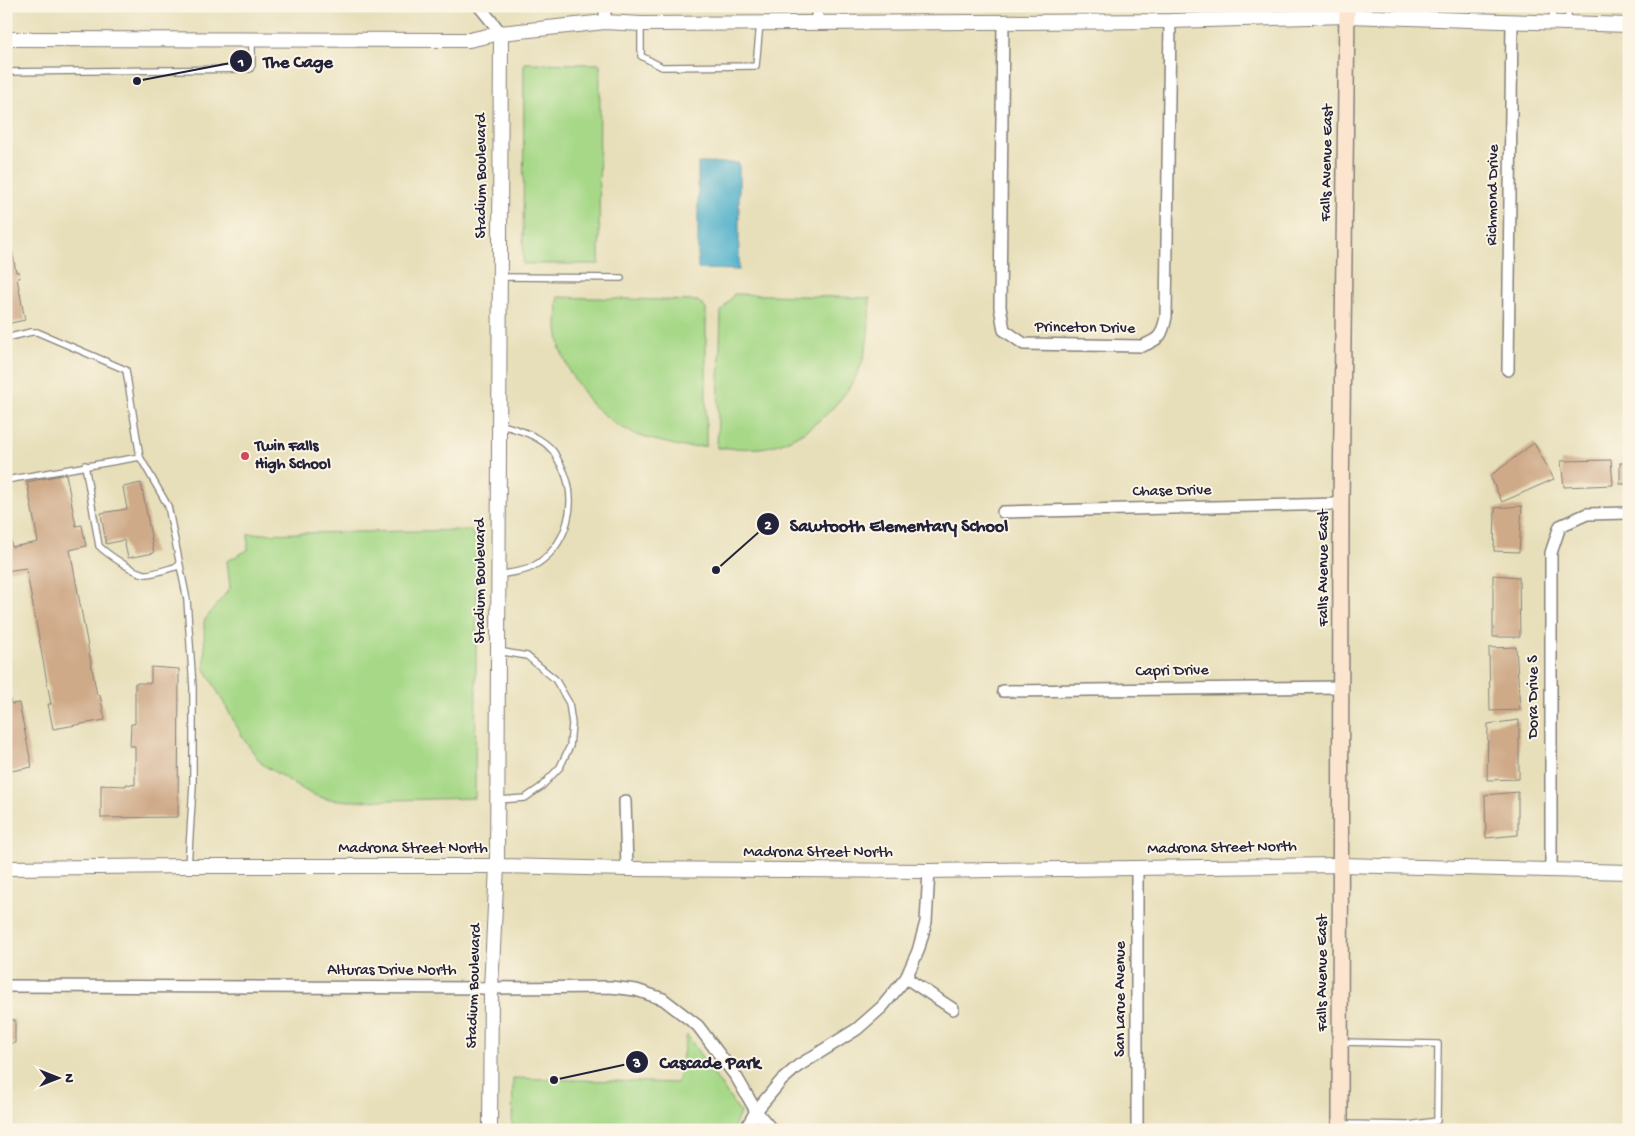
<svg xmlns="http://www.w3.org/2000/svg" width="1635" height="1136" viewBox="0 0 1635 1136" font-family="'Gochi Hand',sans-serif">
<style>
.green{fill:#a6d887;stroke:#647d61}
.water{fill:#4cafcb;stroke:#376883}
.building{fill:#cfaa89}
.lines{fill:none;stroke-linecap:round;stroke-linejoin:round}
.service-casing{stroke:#84807a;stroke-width:8}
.minor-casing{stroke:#84807a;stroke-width:14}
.tertiary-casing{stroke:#84807a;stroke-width:16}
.secondary-casing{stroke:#84807a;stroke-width:18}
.service{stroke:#fff;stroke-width:5.5}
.minor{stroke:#fff;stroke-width:11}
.tertiary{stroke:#fff;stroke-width:14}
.secondary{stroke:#fbe5cf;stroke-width:15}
.poi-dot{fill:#d1495b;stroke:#fcf5e5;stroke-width:2}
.labels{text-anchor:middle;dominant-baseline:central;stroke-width:4;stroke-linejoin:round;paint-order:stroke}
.street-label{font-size:16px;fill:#22223b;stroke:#fcf5e5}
.poi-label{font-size:16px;font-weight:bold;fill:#22223b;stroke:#fcf5e5;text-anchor:start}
.leader{fill:none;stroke:#22223b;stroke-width:2}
.callout-dot{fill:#22223b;stroke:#fcf5e5;stroke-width:2}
.mark-label{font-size:15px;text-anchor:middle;font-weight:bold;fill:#fff}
.callout-label{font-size:18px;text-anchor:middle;font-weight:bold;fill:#22223b;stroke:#fcf5e5;stroke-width:4;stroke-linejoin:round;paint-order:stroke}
</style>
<rect width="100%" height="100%" fill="#fcf5e5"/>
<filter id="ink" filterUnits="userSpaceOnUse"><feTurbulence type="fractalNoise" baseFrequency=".02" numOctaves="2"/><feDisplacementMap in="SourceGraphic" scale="10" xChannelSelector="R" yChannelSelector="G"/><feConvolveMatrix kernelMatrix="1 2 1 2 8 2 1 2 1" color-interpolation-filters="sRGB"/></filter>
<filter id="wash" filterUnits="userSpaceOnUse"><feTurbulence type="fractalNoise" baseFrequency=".0096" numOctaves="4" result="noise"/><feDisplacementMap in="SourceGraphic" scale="20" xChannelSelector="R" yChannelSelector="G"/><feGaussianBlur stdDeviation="1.12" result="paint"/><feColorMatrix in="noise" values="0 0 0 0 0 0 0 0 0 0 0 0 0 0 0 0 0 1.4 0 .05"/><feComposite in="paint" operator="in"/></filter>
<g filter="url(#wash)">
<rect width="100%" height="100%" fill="#e7dfba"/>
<g class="green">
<polygon points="524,63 600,64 599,264 523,264"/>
<path d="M734,294L870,298C869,322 869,348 859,370C843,406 800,444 760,448C746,449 731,448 717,448L721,312Z"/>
<polygon points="558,297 698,301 706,309 706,446 683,447 639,436 617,425 592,405 570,373 560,348 557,328"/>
<polygon points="470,530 477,541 475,798 351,801 327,799 311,794 262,764 245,741 205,669 204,621 230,588 227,561 248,550 248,534"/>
<polygon points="687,1035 740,1113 733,1130 512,1130 513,1078 677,1083"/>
</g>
<polygon class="water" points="698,163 739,163 739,270 698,269"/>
<g id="blocks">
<g class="building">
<polygon points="6,219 12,245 11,245 16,272 19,272 20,278 17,278 25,320 11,323 11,324 6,325"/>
<polygon points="1534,443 1554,479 1502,502 1490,476"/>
<polygon points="1611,460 1613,485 1564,487 1561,461"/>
<rect x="1620" y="463" width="9" height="21"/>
<polygon points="66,474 76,526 82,525 86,546 70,550 97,695 100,695 105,720 53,729 48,704 51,704 26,568 6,571 6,520 12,547 38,542 27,482"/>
<polygon points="141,483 154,553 128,558 124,540 106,544 101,513 127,509 123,487"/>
<polygon points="1522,506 1519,552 1494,551 1495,508"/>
<polygon points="1493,575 1519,577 1520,637 1493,637"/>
<polygon points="1516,647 1520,710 1490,711 1489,648"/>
<polygon points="151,667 179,669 178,817 101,818 101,785 126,786 126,784 135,785 135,746 130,746 131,724 135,724 135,683 151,683"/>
<polygon points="6,683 11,704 19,703 32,767 6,772"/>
<polygon points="1519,720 1519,779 1487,780 1488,724"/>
<polygon points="1518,792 1518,835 1486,838 1485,795"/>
<rect x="6" y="1020" width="9" height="23"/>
</g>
</g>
</g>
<g filter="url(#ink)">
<use href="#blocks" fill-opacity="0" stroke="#84807a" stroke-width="1"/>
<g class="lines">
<g class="service-casing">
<g id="service">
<polyline points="1266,18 1266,6"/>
<polyline points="1552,22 1553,6"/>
<polyline points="1568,23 1568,6"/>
<polyline points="641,25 641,56 662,67 756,66 760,23"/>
<polyline points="6,72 250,69 252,65 252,40"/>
<polyline points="499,277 621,278"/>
<polyline points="6,338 31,332 37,332 126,370 140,457"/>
<path d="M85,465L99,546C106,553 133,572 144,574C152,575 170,568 179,566"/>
<polyline points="6,480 140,457 168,506 187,600 193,687 193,785 188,866"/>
<path d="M498,575C508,573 523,572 532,567C568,547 580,501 561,465C558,461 556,455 553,451C540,435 518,430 499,424"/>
<polyline points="497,800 525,798 541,787 560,767 570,746 572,724 569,703 555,679 527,656 498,651"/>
<polyline points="1340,1042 1438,1044 1437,1121 1408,1125 1342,1124"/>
</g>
</g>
<g class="minor-casing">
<g id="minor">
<polyline points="479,6 501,33"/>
<polyline points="817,6 817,23"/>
<path d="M1003,21L1000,307L1004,330L1024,344L1142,346C1160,339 1162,336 1166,317L1170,21"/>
<polyline points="605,22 605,6"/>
<polyline points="1508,370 1512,21"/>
<polyline points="1003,512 1341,504"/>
<polyline points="1003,691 1342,687"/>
<polyline points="625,801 627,869"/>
<polyline points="1551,870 1551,553 1560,526 1587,514 1629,513"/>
<polyline points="906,978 953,1009"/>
<polyline points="6,986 491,988 610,987 636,990 663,999 698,1026 737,1078 756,1111 772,1130"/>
<polyline points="745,1130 756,1111 781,1081 798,1066 857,1029 882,1007 906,978 918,951 926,922 929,871"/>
<polyline points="1137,1130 1137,868"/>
</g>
</g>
<g class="tertiary-casing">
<g id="tertiary">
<polyline points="6,39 469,40 501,33 605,22 641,24 1170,21 1347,16 1629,25"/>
<polyline points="6,868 188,866 497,866 627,869 929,871 1341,865 1629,872"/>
<polyline points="490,1130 491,988 497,866 501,33"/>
</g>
</g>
<g class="secondary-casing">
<polyline id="secondary" points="1340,1130 1341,504 1347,6"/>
</g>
<use href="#service" class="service"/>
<use href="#minor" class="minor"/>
<use href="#tertiary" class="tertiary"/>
<use href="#secondary" class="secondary"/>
</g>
</g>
<circle class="poi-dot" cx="245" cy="456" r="5"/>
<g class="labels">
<g class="street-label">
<text transform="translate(1328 163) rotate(-89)">Falls Avenue East</text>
<text transform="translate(482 176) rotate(-90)">Stadium Boulevard</text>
<text transform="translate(1494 195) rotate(-89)">Richmond Drive</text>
<text transform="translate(1085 329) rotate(1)">Princeton Drive</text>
<text transform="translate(1172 492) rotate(-1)">Chase Drive</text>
<text transform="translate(1324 568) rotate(-90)">Falls Avenue East</text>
<text transform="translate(481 581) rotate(-90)">Stadium Boulevard</text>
<text transform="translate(1172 672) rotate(-1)">Capri Drive</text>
<text transform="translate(1534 697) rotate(-90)">Dora Drive S</text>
<text x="413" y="849">Madrona Street North</text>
<text transform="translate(1222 849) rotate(-1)">Madrona Street North</text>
<text x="818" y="853">Madrona Street North</text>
<text x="392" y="971">Alturas Drive North</text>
<text transform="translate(1323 973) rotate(-90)">Falls Avenue East</text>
<text transform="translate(475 986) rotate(-88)">Stadium Boulevard</text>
<text transform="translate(1121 999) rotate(-90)">San Larue Avenue</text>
</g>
<g class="poi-label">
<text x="255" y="447">Twin Falls<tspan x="255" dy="18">High School</tspan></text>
</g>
</g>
<path class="leader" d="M137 81L241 61M716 570L768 524M554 1080L637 1062"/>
<g class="callout-dot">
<circle cx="137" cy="81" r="5"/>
<circle cx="716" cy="570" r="5"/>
<circle cx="554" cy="1080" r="5"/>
<circle cx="241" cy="61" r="12"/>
<circle cx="768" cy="524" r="12"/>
<circle cx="637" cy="1062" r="12"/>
</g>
<g class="mark-label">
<text x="241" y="66">1</text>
<text x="768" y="529">2</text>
<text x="637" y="1067">3</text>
</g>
<g class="callout-label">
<text x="298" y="67">The Cage</text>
<text x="899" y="531">Sawtooth Elementary School</text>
<text x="710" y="1068">Cascade Park</text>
</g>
<rect width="1635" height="1136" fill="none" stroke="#fcf5e5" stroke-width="25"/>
<g transform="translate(58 1078) rotate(90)" stroke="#fcf5e5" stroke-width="4" paint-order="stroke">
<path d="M0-4L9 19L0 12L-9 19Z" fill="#22223b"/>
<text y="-8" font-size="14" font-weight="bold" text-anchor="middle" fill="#22223b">N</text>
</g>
</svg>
